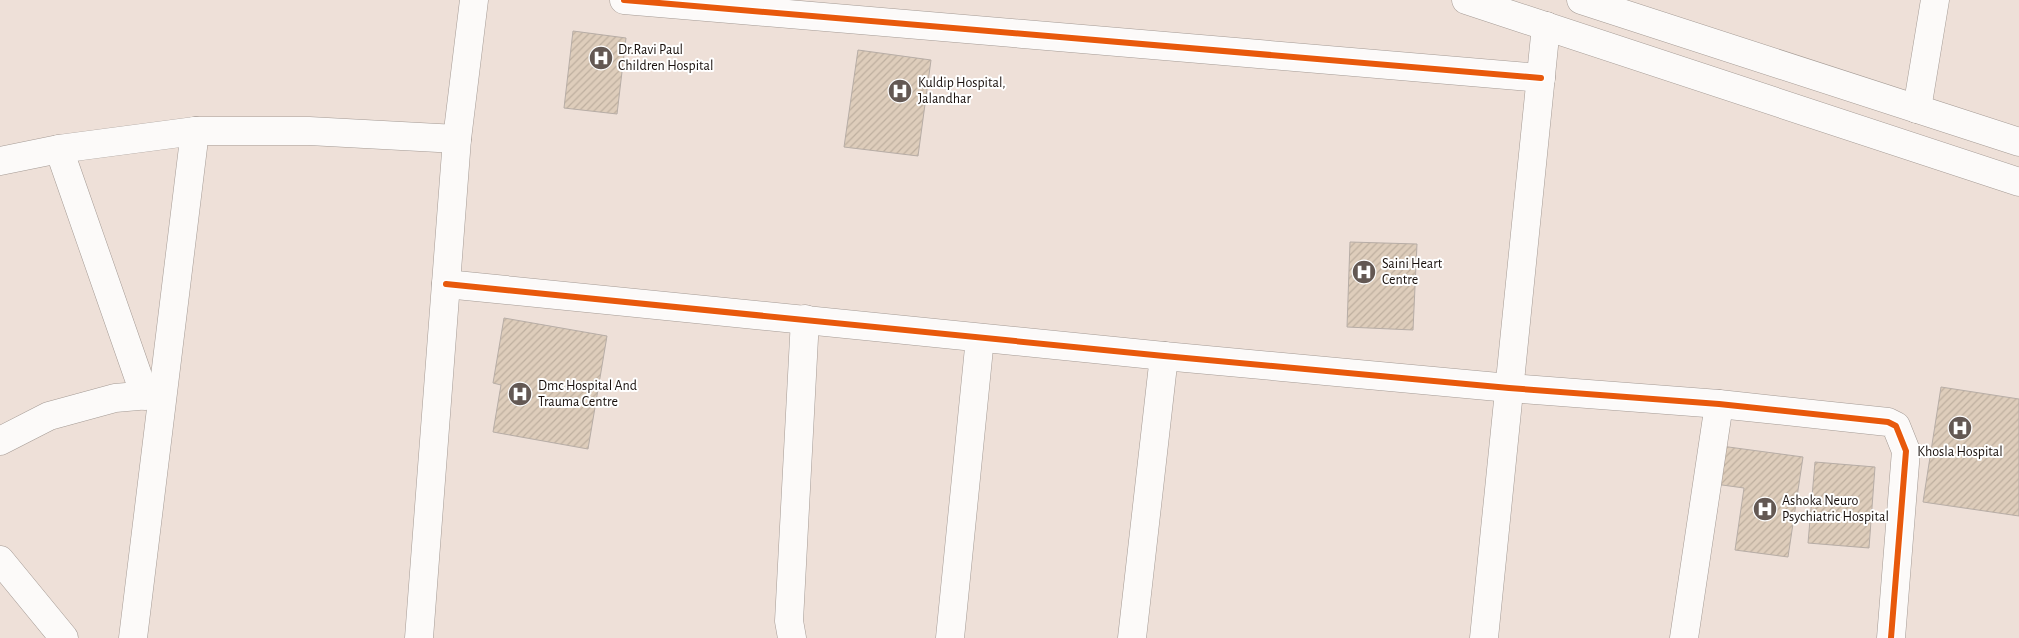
<svg xmlns="http://www.w3.org/2000/svg" width="2019" height="638" viewBox="0 0 2019 638" font-family="'Alegreya Sans',sans-serif">
<style>
.building{fill:url(#building-hatch);stroke:#b7ada6}
.lines{fill:none;stroke-linecap:round;stroke-linejoin:round}
.minor-casing{stroke:#a49a94;stroke-width:29}
.highway-casing{stroke:#a49a94;stroke-width:29}
.minor{stroke:#fcfaf9;stroke-width:28}
.highway{stroke:#fcfaf9;stroke-width:28}
.cycleway-casing{stroke:#fff;stroke-width:9}
.cycleway{stroke:#e8590c;stroke-width:6}
.labels{text-anchor:middle;dominant-baseline:central;stroke-width:4;stroke-linejoin:round;paint-order:stroke}
.poi-label{font-size:14px;fill:#180f0b;stroke:#fff;text-anchor:start}
</style>
<defs>
<pattern id="building-hatch" width="6" height="6" patternUnits="userSpaceOnUse" patternTransform="scale(1.25)"><rect width="6" height="6" fill="#decdbb"/><path d="M-1 1l2-2M0 6l6-6M5 7l2-2" fill="none" stroke="#beaf9f"/></pattern>
</defs>
<rect width="100%" height="100%" fill="#eee0d8"/>
<g class="building">
<polygon points="573,31 626,38 617,114 564,108"/>
<polygon points="858,50 931,60 918,156 844,147"/>
<polygon points="1350,242 1417,244 1413,330 1347,327"/>
<polygon points="504,318 607,336 588,449 493,432 501,385 493,383"/>
<polygon points="1941,387 2019,399 2019,516 1923,502"/>
<polygon points="1721,446 1803,457 1788,557 1735,550 1744,488 1715,484"/>
<polygon points="1815,462 1875,467 1869,548 1808,543"/>
</g>
<g class="lines">
<g class="minor-casing">
<g id="minor">
<polyline points="624,0 1541,78"/>
<polyline points="1917,109 1935,0"/>
<polyline points="59,149 145,396"/>
<polyline points="0,161 59,149 195,131 309,131 457,139"/>
<polyline points="446,284 1164,356 1509,388 1719,404 1888,422 1896,426 1906,451 1891,638"/>
<polyline points="0,441 49,416 115,398 161,394"/>
<polyline points="0,560 64,638"/>
<polyline points="133,638 195,131"/>
<polyline points="419,638 457,139 474,0"/>
<polyline points="792,638 789,621 805,319"/>
<polyline points="950,638 980,338"/>
<polyline points="1132,638 1164,356"/>
<polyline points="1484,638 1546,26"/>
<polyline points="1684,638 1719,404"/>
</g>
</g>
<g class="highway-casing">
<g id="highway">
<polyline points="1466,0 2019,182"/>
<polyline points="1581,0 2019,142"/>
</g>
</g>
<use href="#minor" class="minor"/>
<use href="#highway" class="highway"/>
<g class="cycleway-casing">
<g id="cycleway">
<polyline points="624,0 1541,78"/>
<polyline points="446,284 1164,356 1509,388 1719,404 1888,422 1896,426 1906,451 1891,638"/>
</g>
</g>
<use href="#cycleway" class="cycleway"/>
</g>
<defs>
<g id="hospital-disc" transform="scale(1.25)"><circle r="9.5" fill="#635853" stroke="#fff"/><path d="M-5-5h3v3.5h4V-5h3V5h-3V1.5h-4V5h-3Z" fill="#fff"/></g>
</defs>
<g fill-rule="evenodd">
<use href="#hospital-disc" x="601" y="58"/>
<use href="#hospital-disc" x="900" y="91"/>
<use href="#hospital-disc" x="1364" y="272"/>
<use href="#hospital-disc" x="520" y="394"/>
<use href="#hospital-disc" x="1960" y="428"/>
<use href="#hospital-disc" x="1765" y="509"/>
</g>
<g class="labels">
<g class="poi-label">
<text x="618" y="50">Dr.Ravi Paul<tspan x="618" dy="16">Children Hospital</tspan></text>
<text x="918" y="83">Kuldip Hospital,<tspan x="918" dy="16">Jalandhar</tspan></text>
<text x="1382" y="264">Saini Heart<tspan x="1382" dy="16">Centre</tspan></text>
<text x="538" y="386">Dmc Hospital And<tspan x="538" dy="16">Trauma Centre</tspan></text>
<text x="1960" y="452" text-anchor="middle">Khosla Hospital</text>
<text x="1782" y="501">Ashoka Neuro<tspan x="1782" dy="16">Psychiatric Hospital</tspan></text>
</g>
</g>
</svg>
